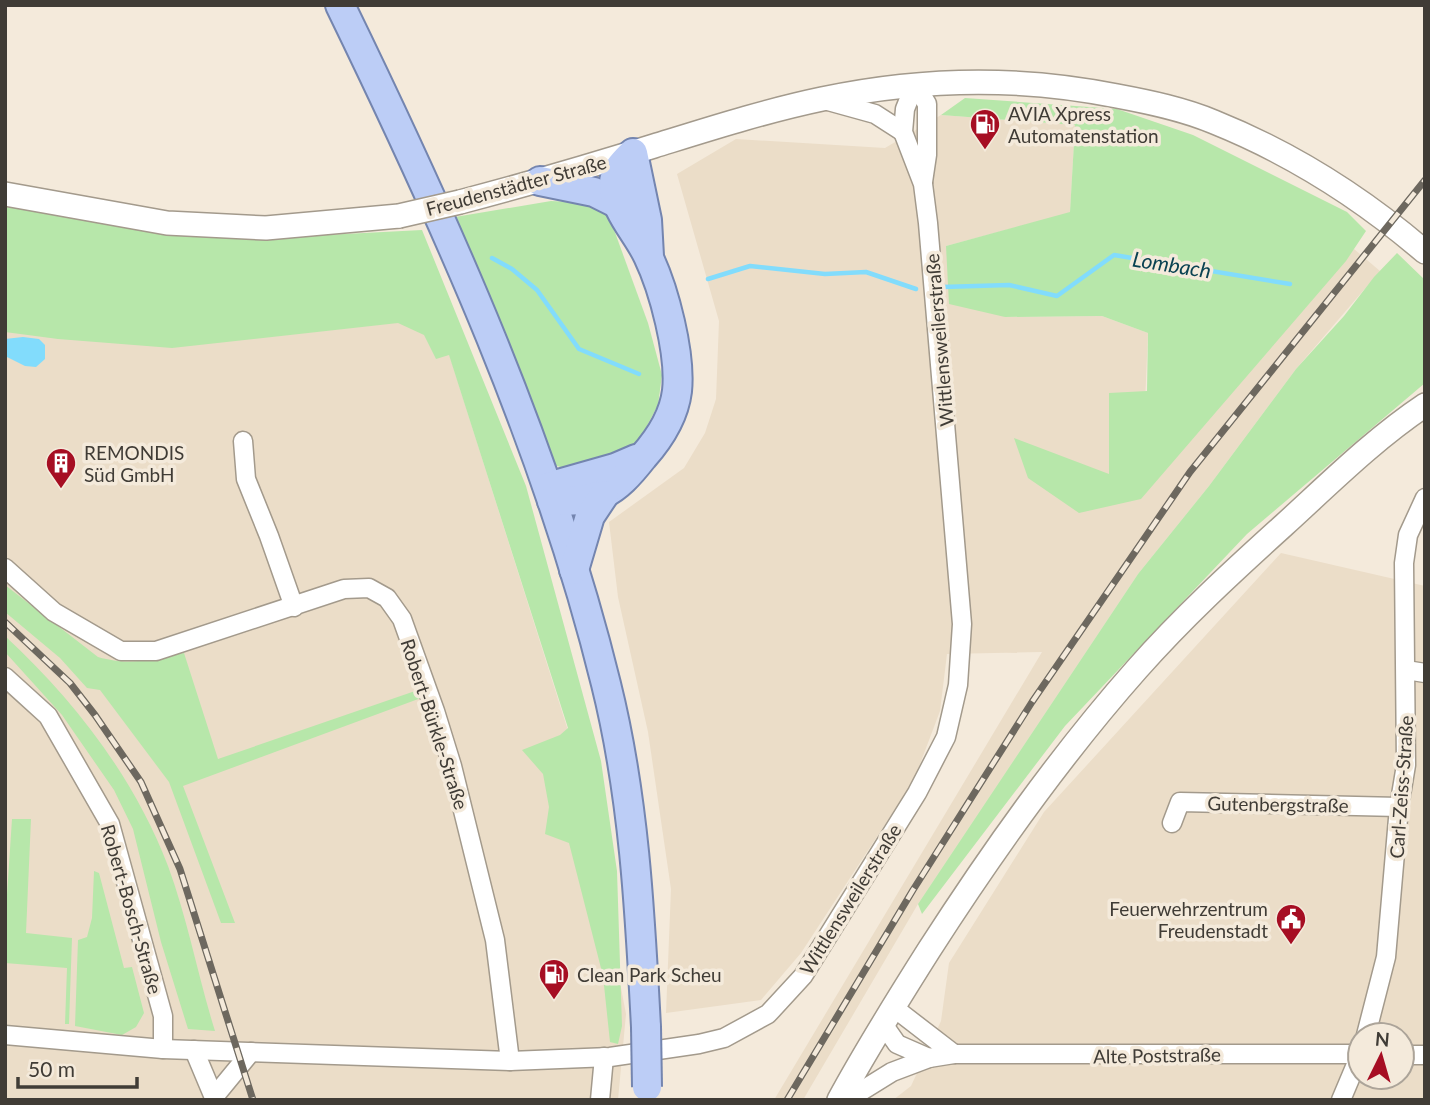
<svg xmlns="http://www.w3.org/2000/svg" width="1430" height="1105" viewBox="0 0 1430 1105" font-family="Lato,sans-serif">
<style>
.built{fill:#ebddc8;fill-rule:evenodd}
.green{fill:#b7e7aa}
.water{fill:#82dcfc}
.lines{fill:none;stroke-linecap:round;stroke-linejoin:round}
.stream{stroke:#82dcfc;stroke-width:4.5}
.minor-casing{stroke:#a39a8c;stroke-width:21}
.tertiary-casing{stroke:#a39a8c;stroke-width:26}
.primary-casing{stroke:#7485af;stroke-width:32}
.minor{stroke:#fff;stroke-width:18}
.tertiary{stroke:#fff;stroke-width:23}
.primary{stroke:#bccdf6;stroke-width:28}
.rail-casing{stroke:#6d685f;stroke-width:7}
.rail{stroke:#f4eadb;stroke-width:4.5;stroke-dasharray:13;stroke-linecap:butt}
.tertiary-bridge-casing{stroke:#a39a8c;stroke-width:26;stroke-linecap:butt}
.primary-bridge-casing{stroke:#7485af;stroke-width:32;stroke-linecap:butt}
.tertiary-bridge{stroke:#fff;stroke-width:23}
.primary-bridge{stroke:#bccdf6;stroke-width:28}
.labels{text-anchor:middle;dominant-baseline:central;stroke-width:7;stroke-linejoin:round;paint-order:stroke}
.poi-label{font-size:19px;fill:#403c36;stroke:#f4eadb;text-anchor:start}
.street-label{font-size:19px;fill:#403c36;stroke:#f4eadb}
.water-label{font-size:21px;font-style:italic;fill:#0a4252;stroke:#f4eadb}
</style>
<rect width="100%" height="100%" fill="#f4eadb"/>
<g class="built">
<polygon points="941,115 1075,125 1070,213 946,246 1005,317 1102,316 1148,333 1141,498 1354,249 1380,271 1296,369 1209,486 1138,574 918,904 803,1100 774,1100 1042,652 947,654 940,711 914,780 801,953 761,1000 666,1013 671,889 648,732 618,597 609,522 684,468 705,433 716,399 719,321 677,174 736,139 885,148"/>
<polygon points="5,217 414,243 578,762 626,1014 618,1100 5,1100"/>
<path d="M1281,553L1425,586V1100H893L911,1086L941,1021L949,963L1044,812ZM1360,1035H1402V1077H1360Z"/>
</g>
<g class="green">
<polygon points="965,98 1117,109 1193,135 1347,212 1366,231 1346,261 1141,499 1079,513 1028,478 1014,438 1109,474 1109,393 1147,391 1148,333 1102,316 1005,317 949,304 946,246 1070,212 1075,125 941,115"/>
<polygon points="551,201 593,203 609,216 648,323 662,375 658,405 638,443 621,455 573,472 547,462 452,221 455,217"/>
<polygon points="5,204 53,214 193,233 325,235 422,230 526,486 601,761 617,871 622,1026 618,1044 610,1042 603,976 569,843 545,834 549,807 543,774 522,750 560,735 568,728 449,355 436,359 424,335 398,323 172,348 58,339 5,332"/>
<polygon points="1397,253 1425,280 1425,383 1247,534 1065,726 922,914 918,904 1138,574 1209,486 1296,369 1344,316 1374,277"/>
<path d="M5,585L98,657C133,667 150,658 184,653L218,759L418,690L421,698L183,786L235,923H221L169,782L100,690L87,688L60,658L5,612Z"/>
<path d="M5,636C74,700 134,777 168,866C188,920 198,977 215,1031L188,1029L161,942L133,829L114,790L62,715L5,652Z"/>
<polygon points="12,819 31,819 26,933 72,938 69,1024 65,1024 67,968 5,963 5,925"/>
<polygon points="94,871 99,873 124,968 132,967 144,1013 136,1027 122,1035 75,1026 78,940 87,937 92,918"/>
</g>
<polygon class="water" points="23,337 39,339 45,345 45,359 36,367 25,366 5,356 5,339"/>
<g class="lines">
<g class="stream">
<polyline points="492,258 512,269 537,290 579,349 639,374"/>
<polyline points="708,279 750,266 825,274 866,272 916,289"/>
<polyline points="942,287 1009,285 1057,296 1114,255 1290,284"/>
</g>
<g class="minor-casing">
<g id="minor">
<polyline points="915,84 927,104 927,155 923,182"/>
<polyline points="828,101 875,114 903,132"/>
<polyline points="243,441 246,479 269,536 294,607"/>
<polyline points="5,568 54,612 121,651 156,651 344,589 369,588 387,598 402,619 435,711 452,766 495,940 510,1061"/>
<polyline points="1406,670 1425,673"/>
<polyline points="5,677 48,716 110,824 163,1016 163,1049"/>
<polyline points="1172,823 1180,802 1399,807"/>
<polyline points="893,1007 954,1054"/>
<polyline points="883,1024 897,1044 929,1058"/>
<polyline points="5,1035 163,1049 510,1061 610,1057 699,1044 724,1038 768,1014 803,976 917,793 946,737 958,685 962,624 928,223 923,184 903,132 905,109 915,84"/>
<polyline points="1366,1035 1386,957 1399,807 1406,765 1404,563 1408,535 1425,498"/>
<polyline points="194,1050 215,1100"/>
<polyline points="1402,1055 1425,1055"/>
<polyline points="214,1097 251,1052"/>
<polyline points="600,1100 604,1057"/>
<polyline points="847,1100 892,1072 929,1058 954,1054 1360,1054"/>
<polyline points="1341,1100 1360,1055"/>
</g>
</g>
<g class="tertiary-casing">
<g id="tertiary">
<polyline points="5,194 167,223 266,228 399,216"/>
<path d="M460,202C525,185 590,166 654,146C709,129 765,111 822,99C921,78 1018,76 1117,96C1149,102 1183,109 1214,122C1291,153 1362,198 1425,252"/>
<path d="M839,1100C867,1048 898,999 929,950C992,852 1059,757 1137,669C1182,618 1233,571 1284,525C1329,484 1374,439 1425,405"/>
</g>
</g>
<g class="primary-casing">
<g id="primary">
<path d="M340,5C446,223 548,448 606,684C634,796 640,912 646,1027"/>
<polyline points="540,181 594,192 618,204"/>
<polyline points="548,487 615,468 636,459"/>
<path d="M552,501C599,502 614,494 643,457C659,439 674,416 677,391C681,354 664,289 648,256C637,232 614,211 614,184C614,171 624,162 633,153L647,220L649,256"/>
<polyline points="574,570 590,516 604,495"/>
</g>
</g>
<use href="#minor" class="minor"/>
<use href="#tertiary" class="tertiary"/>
<use href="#primary" class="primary"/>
<g class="rail-casing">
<g id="rail">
<polyline points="5,622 70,683 95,715 141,782 180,869 253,1100"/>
<polyline points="787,1100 913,890 1032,702 1190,472 1425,180"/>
</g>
</g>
<use href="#rail" class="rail"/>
<g class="tertiary-bridge-casing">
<polyline id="tertiary-bridge" points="399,216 460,202"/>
</g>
<g class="primary-bridge-casing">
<polyline id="primary-bridge" points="646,1027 647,1087"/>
</g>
<use href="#tertiary-bridge" class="tertiary-bridge"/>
<use href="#primary-bridge" class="primary-bridge"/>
</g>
<defs>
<g id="fuel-pin" transform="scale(1.575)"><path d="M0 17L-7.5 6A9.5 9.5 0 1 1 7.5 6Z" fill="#a60e23" stroke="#f4eadb"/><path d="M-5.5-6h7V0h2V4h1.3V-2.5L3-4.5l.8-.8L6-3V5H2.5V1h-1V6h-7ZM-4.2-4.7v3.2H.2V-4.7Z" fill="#fff"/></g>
<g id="building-pin" transform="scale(1.575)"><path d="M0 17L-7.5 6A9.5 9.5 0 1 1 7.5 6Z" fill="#a60e23" stroke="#f4eadb"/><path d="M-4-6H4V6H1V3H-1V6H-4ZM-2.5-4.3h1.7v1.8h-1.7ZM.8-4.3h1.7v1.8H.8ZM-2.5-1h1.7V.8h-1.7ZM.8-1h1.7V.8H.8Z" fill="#fff"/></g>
<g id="civic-pin" transform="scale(1.575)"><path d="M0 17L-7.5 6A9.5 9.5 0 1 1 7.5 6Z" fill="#a60e23" stroke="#f4eadb"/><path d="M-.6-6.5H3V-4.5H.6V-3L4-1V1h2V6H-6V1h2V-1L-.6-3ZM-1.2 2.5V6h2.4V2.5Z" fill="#fff"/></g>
</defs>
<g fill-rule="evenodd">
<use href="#fuel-pin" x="985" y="124"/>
<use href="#building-pin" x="61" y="463"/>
<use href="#civic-pin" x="1291" y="919"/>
<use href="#fuel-pin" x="554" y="974"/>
</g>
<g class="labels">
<g class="poi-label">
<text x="1008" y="113">AVIA Xpress<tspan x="1008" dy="22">Automatenstation</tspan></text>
<text x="84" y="452">REMONDIS<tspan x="84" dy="22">Süd GmbH</tspan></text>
<text x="1268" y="908" text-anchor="end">Feuerwehrzentrum<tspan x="1268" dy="22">Freudenstadt</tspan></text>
<text x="577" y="974">Clean Park Scheu</text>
</g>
<g class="street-label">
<text transform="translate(516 185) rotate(-15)">Freudenstädter Straße</text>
<text transform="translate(939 340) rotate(-95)">Wittlensweilerstraße</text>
<text transform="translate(435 724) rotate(72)">Robert-Bürkle-Straße</text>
<text transform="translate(1401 787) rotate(-86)">Carl-Zeiss-Straße</text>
<text transform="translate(1278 804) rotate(1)">Gutenbergstraße</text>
<text transform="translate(850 899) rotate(-58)">Wittlensweilerstraße</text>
<text transform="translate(132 909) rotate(74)">Robert-Bosch-Straße</text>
<text transform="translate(1157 1055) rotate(-1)">Alte Poststraße</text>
</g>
<g class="water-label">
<text transform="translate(1172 264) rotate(9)">Lombach</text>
</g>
</g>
<rect width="1430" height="1105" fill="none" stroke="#403c36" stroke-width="14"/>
<g transform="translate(1381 1056) rotate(5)"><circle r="33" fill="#f4eadb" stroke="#aca499" stroke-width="2"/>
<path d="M0-5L12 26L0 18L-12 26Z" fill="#a60e23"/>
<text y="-10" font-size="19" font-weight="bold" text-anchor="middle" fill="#403c36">N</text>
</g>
<path d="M18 1077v10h119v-10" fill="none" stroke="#403c36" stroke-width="3.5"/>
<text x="28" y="1077" font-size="21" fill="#403c36" stroke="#f4eadb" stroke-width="5" paint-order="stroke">50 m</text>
</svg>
